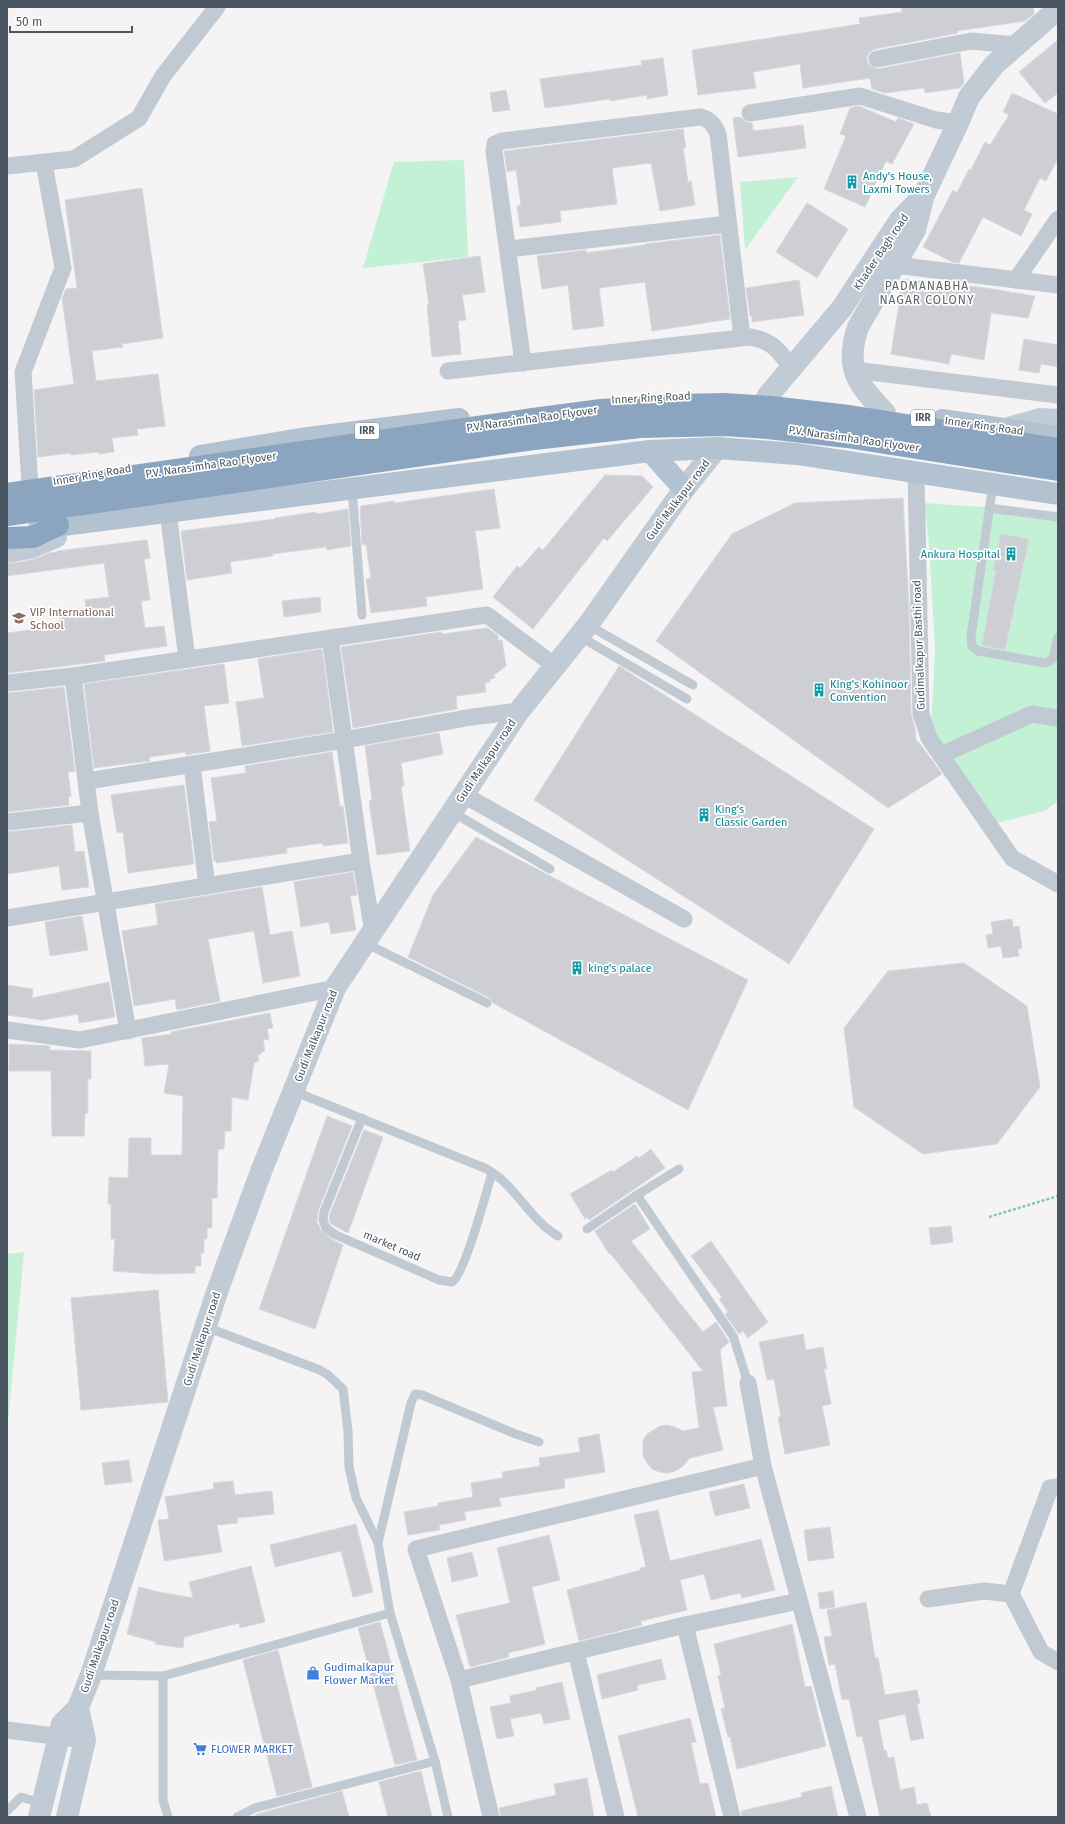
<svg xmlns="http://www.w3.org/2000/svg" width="1065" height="1824" viewBox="0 0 1065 1824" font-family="'Fira Sans',sans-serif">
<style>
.green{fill:#c3f1d5}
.building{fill:#cdcfd5;stroke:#d7d9de}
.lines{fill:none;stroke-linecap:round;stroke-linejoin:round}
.path{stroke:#7ad0a6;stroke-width:2.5;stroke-dasharray:3 2;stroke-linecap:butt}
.lane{stroke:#c1cad2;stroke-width:9}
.street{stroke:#c1cad2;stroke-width:17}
.secondary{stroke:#c1cbd6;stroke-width:22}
.primary{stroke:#b3c2d1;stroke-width:22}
.highway{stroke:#8ba5c1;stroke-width:22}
.labels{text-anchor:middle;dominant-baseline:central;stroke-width:3.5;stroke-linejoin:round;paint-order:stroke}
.shield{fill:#fff;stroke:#808990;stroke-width:1}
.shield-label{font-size:10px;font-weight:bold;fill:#4a5661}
.culture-label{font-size:11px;fill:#0d838f;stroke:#fff;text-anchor:start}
.street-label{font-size:11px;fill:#4a5661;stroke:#fff}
.education-label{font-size:11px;fill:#785e54;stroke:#fff;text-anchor:start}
.shop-label{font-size:11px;fill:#366cbe;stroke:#fff;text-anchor:start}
.neighbourhood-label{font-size:12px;letter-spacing:1px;fill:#5f6368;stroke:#fff}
</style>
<rect width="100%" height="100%" fill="#f5f3f3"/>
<g class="green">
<polygon points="464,160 468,257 363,268 394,162"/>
<polygon points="798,177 745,250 740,182"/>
<polygon points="924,503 1058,512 1058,801 1045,811 988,825 931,729 935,650 929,542"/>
<polygon points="24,1252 7,1433 7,1254"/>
</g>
<g class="building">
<polygon points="901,7 1033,7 1034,14 1025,21 957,31 958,33 875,49 870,52 867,56 867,61 870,66 878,69 960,53 964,83 960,88 925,93 924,88 885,93 872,89 870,78 803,88 800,64 753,72 756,88 698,95 692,50 860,24 859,18 902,12"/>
<polygon points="1058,40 1058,93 1045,103 1019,72"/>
<polygon points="663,58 668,95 647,99 647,95 610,101 610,99 545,108 540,79 642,65 641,61"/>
<polygon points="506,90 510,110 493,112 490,93"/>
<polygon points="1012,93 1058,114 1058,158 1046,181 1040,178 1024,210 1032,214 1021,236 983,217 959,263 952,262 923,247 953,190 957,193 969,169 971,170 985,142 990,145 1009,115 1003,112"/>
<polygon points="859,106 896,122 898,118 914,124 892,164 886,161 865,207 824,189 846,136 840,134 850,108"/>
<polygon points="741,117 746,122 752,123 753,131 803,125 806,148 738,157 733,118"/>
<polygon points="683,129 686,148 683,148 688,182 691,181 695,205 660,211 651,163 612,168 617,204 560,211 561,222 520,227 517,206 521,205 516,170 507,172 504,151"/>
<polygon points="142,188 163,338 122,344 123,347 92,351 96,381 158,374 165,426 137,429 138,435 112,438 114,452 99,454 99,452 71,455 71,453 38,457 34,390 74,384 62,298 66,289 77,288 65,200"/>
<polygon points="807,203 848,229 817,278 776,252"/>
<polygon points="720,235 730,319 652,331 645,282 599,288 604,326 573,330 568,285 542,289 537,256 586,250 586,253 645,245 645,244"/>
<polygon points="480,256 485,292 462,295 466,320 458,321 461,354 432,357 427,305 429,305 423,264"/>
<polygon points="900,279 986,288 1035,296 1028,318 991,313 984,360 951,354 949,364 891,354 900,299 899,299"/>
<polygon points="799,280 804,315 752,322 752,316 750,316 746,288"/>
<polygon points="1024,339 1058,345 1058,367 1041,364 1039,373 1019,370"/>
<polygon points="605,475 642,476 653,487 607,541 604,538 533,629 493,597 517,566 520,568 539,547 543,550"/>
<polygon points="494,489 500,528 475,531 483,589 426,597 427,606 371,613 366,579 371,578 366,544 362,545 360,508 361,506 394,501 394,503"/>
<polygon points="903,498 909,607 911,714 915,729 916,740 921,745 942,774 888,808 656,641 732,534 795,503"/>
<polygon points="348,509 351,546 327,550 326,547 272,554 273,556 230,562 232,573 187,580 181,531 275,519 275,518 316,512 317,514"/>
<polygon points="1001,534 1029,539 1005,650 982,645 996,570 993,570"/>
<polygon points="147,540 150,558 144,559 150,600 141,601 145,628 164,626 167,646 104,655 105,661 7,673 7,633 61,626 59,612 86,608 85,600 109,597 104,563 7,576 7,564 31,560 49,553 57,552 57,551"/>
<polygon points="320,597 321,612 284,617 282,601"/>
<polygon points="487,628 498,635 498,641 502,640 506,666 494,675 495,678 490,679 490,682 485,683 486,692 456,696 457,709 353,728 341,647 441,632 442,634"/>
<polygon points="322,649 333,732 242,746 236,702 264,698 258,659"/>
<polygon points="224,664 229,703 204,706 210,751 186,755 186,752 149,757 150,761 94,768 84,684"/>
<polygon points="619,666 874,829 789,964 534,800"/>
<polygon points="64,687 75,771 68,772 71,796 68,797 69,805 7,812 7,693"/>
<polygon points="439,733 443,754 401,763 404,786 401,787 410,851 377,855 369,801 372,800 365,746"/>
<polygon points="332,752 340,807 343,806 348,843 323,846 323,843 286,848 287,853 216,863 216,861 214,861 209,822 217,821 211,778 246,773 245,766"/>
<polygon points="184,785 194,864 128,873 123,832 117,833 111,795"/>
<polygon points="72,825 75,852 84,851 89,887 62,890 59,866 7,874 7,832"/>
<polygon points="476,837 748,980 688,1110 493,1003 490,998 408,957 433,895"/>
<polygon points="353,872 357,895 350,896 356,930 331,934 329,922 301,927 294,882"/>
<polygon points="262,887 270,935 292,931 300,976 263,983 254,931 208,939 220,1001 177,1010 175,999 134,1006 122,931 158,925 155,904"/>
<polygon points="82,916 88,950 50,956 45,922"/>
<polygon points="1012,919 1013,927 1019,926 1022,948 1018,949 1019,956 1003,958 1001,946 988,948 986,935 993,934 991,922"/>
<polygon points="964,963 1027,1006 1040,1087 997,1144 923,1154 854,1107 844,1028 888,971"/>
<polygon points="109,982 115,1017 79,1023 78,1014 42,1020 7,1015 7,985 33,989 32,998"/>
<polygon points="270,1013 273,1028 267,1029 269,1039 263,1040 265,1051 261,1052 261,1054 258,1055 259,1061 254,1063 248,1100 232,1097 231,1131 225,1131 224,1149 218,1149 217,1198 212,1198 212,1228 207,1228 207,1239 204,1239 204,1253 201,1253 201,1266 195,1266 195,1273 156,1274 113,1271 115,1239 111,1239 111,1204 108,1204 109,1177 128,1178 129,1138 151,1138 151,1155 182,1155 183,1096 164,1093 169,1064 145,1066 142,1038 172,1034 171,1032"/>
<polygon points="9,1044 50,1046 49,1050 91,1051 91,1079 88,1079 88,1113 85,1113 84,1136 52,1136 51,1071 9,1071"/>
<polygon points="327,1116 352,1126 318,1211 317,1222 321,1230 333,1240 343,1245 315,1329 259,1309"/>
<polygon points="364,1130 383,1137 348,1233 331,1224 329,1219 330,1214"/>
<polygon points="651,1149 665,1168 589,1220 587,1217 585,1219 570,1194 612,1170 613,1172 637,1156 639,1158"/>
<polygon points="635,1204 650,1229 631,1241 703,1332 716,1322 729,1342 720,1350 727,1406 713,1407 723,1450 690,1458 682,1467 675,1471 667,1473 659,1472 652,1469 647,1463 643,1456 643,1441 647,1434 660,1426 667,1425 675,1427 683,1431 699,1428 692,1372 703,1371 610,1253 609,1254 595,1231"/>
<polygon points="951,1226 953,1242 931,1245 929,1228"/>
<polygon points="711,1241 768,1322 748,1338 743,1331 739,1334 725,1314 728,1312 719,1299 722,1297 691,1256"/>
<polygon points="158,1290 168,1402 81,1410 71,1298"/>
<polygon points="803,1334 806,1350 823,1347 827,1369 824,1369 831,1404 822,1406 830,1445 785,1454 778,1417 781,1417 774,1379 767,1380 759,1342"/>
<polygon points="599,1434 605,1472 564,1479 565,1488 499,1498 501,1506 464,1512 466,1520 439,1525 440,1530 408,1535 404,1512 438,1506 438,1503 473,1497 471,1483 503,1478 502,1472 540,1466 539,1458 580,1452 578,1438"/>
<polygon points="129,1460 132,1482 105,1485 102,1463"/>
<polygon points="233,1481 235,1495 272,1491 274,1514 237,1518 238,1523 217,1525 222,1552 164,1561 158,1520 169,1519 165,1497 214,1489 213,1483"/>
<polygon points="744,1484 750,1508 715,1516 709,1492"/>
<polygon points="658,1510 670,1561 761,1539 775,1590 742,1598 740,1593 711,1600 704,1574 680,1580 687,1610 641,1621 642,1625 579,1641 567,1590 641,1570 640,1568 646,1567 634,1515"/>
<polygon points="356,1524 373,1592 353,1597 341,1551 275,1567 270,1545"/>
<polygon points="830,1527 834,1558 808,1561 804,1530"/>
<polygon points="549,1535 560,1580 532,1587 545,1644 508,1653 509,1657 470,1667 456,1615 510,1603 497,1548"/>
<polygon points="472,1552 478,1576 452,1582 447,1558"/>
<polygon points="251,1566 265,1622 240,1628 239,1623 184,1637 183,1648 155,1644 156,1642 127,1634 139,1587 159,1592 193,1598 189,1582"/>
<polygon points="833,1591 835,1607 820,1609 818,1593"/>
<polygon points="866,1602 875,1658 878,1658 885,1695 917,1690 920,1703 917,1704 924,1738 911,1741 905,1714 878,1720 884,1751 886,1750 888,1758 894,1757 900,1790 914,1787 917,1805 927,1803 931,1817 880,1817 862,1736 857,1737 849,1699 842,1700 835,1664 829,1665 824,1637 832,1636 827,1610"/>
<polygon points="380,1622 417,1760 395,1765 358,1628"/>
<polygon points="792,1624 805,1687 811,1686 826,1746 737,1769 730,1737 728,1737 721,1709 725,1708 718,1676 721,1675 714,1644"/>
<polygon points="278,1650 312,1787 277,1796 243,1660"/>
<polygon points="661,1659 666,1679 637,1685 638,1690 602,1699 597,1675"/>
<polygon points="562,1682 570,1719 544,1724 541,1713 510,1719 514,1736 497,1739 490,1707 511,1703 510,1696 537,1690 536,1688"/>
<polygon points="690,1718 696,1742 691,1743 700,1784 708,1783 716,1817 638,1817 618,1736"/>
<polygon points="421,1771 432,1817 388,1817 379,1782"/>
<polygon points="587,1778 594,1817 501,1817 499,1808 556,1795 554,1784"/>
<polygon points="831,1786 838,1817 742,1817 741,1811 802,1797 801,1793"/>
<polygon points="342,1791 349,1817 253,1817 257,1814"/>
</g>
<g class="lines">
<polyline class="path" points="989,1217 1058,1196"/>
<g class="lane">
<polyline points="993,484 971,636 972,646 978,651 1045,663 1053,659 1058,637"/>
<polyline points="352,488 362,615"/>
<polyline points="989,508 1058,517"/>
<polyline points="588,625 693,685"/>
<polyline points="579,636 687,699"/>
<polyline points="452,812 550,869"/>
<polyline points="365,943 487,1003"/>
<path d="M293,1091L487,1169C492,1173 498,1176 502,1180C522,1198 534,1222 558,1236"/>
<path d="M362,1118L324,1212L323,1220L326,1228L336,1235L439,1280L452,1282C464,1276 487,1190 492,1173"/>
<polyline points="637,1195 733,1336 748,1383"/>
<polyline points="587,1229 637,1195 679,1169"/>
<polyline points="206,1327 320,1370 328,1375 343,1389 348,1431 349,1467 356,1498 378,1543 390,1613 435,1761 448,1817"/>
<polyline points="378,1543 411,1403 415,1394 422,1395 513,1433 539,1442"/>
<polyline points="91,1675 163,1676 390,1613"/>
<polyline points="163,1676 163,1800 168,1817"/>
<polyline points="7,1811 21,1797 41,1803"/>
<polyline points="237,1817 255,1808 435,1761"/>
</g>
<g class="street">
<polyline points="877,59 971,41 1017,45"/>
<polyline points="750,113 860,96 936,120 958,123"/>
<polyline points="7,166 74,159 139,118 163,76 217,7"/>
<polyline points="508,249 728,224"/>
<polyline points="895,265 1058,285"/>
<polyline points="1016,280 1058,219"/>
<path d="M523,363L494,151L495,144L502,141L700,117C710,119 714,125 718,134L742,337"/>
<polyline points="854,370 1058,395"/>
<path d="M448,371L750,337C772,340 779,351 792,368"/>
<polyline points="916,472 921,714 929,738 1012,858 1058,884"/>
<polyline points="30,486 23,372 63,268 44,163"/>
<polyline points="168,512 187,659"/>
<polyline points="330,638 361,861 373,932"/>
<polyline points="73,676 90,813 128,1031"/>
<polyline points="7,683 73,676 487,615 555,666"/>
<polyline points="941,755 1032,714 1058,718"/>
<polyline points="192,765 207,886"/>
<polyline points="87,781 344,740 472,717 519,711"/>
<polyline points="464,795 684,919"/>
<polyline points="7,822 90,813"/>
<polyline points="7,918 361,861"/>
<polyline points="7,1030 80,1040 335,988"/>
<polyline points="748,1383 763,1466 858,1817"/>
<polyline points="1011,1594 1050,1488 1058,1487"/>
<polyline points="928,1599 984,1591 1011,1594 1041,1652 1058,1662"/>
<polyline points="685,1625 732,1817"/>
<polyline points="576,1652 616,1817"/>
<polyline points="459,1680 685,1625 799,1601"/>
<polyline points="7,1730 85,1740"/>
<polyline points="491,1817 459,1680 416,1549 763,1466"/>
</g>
<g class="secondary">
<polyline points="767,397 842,308 900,220 924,195 958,123 969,97 994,65 1058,9"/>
<path d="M885,413C858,384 844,369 858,327L915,230L923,198"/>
<polyline points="1005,429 1040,419 1058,420"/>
<polyline points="7,552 29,548 56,537"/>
<polyline points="39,1817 62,1724 78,1708 91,1675 218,1289 262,1169 335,988 519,711 588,625 684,489 717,448"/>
<polyline points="67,1817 85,1740 78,1708"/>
</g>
<g class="primary">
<polyline points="942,420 1058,437"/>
<polyline points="650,451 684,489"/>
<polyline points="200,456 300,439 459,419"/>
<polyline points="39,528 650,451 717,448 797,454 1058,494"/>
</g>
<g class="highway">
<polyline points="7,494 533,419 601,410 680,405 724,404 771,407 849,416 1058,449"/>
<polyline points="7,515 534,439 640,427 725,425 768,428 847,437 1058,470"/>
<polyline points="7,538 33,537 58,525"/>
</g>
</g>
<defs>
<g id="building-bare" transform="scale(1.08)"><path d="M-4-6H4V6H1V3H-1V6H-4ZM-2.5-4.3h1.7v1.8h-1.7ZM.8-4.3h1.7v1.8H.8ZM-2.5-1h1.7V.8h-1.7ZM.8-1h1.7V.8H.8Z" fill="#0f9aa8" stroke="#fff" stroke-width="2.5" paint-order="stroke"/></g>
<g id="university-bare" transform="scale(1.08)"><path d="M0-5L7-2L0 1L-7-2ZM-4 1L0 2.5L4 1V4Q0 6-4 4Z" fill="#8d6e63" stroke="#fff" stroke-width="2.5" paint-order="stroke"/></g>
<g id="shop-bare" transform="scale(1.08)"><path d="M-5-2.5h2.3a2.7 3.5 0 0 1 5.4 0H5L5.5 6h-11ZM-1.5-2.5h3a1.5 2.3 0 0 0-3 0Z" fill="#3f7fe0" stroke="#fff" stroke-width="2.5" paint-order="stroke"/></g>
<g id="supermarket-bare" transform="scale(1.08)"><path d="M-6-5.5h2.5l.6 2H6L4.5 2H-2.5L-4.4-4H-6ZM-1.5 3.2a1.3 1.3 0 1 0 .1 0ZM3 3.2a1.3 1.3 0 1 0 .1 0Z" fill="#3f7fe0" stroke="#fff" stroke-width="2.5" paint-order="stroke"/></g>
</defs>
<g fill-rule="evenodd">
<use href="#building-bare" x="852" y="182"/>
<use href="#building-bare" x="1011" y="554"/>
<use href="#university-bare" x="19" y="618"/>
<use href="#building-bare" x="819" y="690"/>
<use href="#building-bare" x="704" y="815"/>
<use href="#building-bare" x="577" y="968"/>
<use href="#shop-bare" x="313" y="1673"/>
<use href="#supermarket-bare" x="200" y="1749"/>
</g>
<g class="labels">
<g class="shield">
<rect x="911" y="410" width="24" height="16" rx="3"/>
<rect x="355" y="423" width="24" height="16" rx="3"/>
</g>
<g class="shield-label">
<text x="923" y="418">IRR</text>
<text x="367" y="431">IRR</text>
</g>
<g class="culture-label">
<text x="863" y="176">Andy's House,<tspan x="863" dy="13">Laxmi Towers</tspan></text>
<text x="1000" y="554" text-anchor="end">Ankura Hospital</text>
<text x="830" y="684">King's Kohinoor<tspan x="830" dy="13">Convention</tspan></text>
<text x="715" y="809">King's<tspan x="715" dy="13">Classic Garden</tspan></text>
<text x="588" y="968">king's palace</text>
</g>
<g class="street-label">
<text transform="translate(881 252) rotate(-56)">Khader Bagh road</text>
<text transform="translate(651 398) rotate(-3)">Inner Ring Road</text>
<text transform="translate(532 419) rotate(-8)">P.V. Narasimha Rao Flyover</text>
<text transform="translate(984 426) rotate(8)">Inner Ring Road</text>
<text transform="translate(854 439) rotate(8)">P.V. Narasimha Rao Flyover</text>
<text transform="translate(211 465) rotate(-8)">P.V. Narasimha Rao Flyover</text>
<text transform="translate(92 475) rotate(-10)">Inner Ring Road</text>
<text transform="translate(678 500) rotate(-53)">Gudi Malkapur road</text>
<text transform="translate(919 645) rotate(-92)">Gudimalkapur Basthi road</text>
<text transform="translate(486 761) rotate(-56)">Gudi Malkapur road</text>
<text transform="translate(316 1036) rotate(-68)">Gudi Malkapur road</text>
<text transform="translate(392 1246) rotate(23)">market road</text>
<text transform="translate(202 1339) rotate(-72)">Gudi Malkapur road</text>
<text transform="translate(100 1646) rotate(-71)">Gudi Malkapur road</text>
</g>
<g class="education-label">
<text x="30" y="612">VIP International<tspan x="30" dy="13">School</tspan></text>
</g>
<g class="shop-label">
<text x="324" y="1667">Gudimalkapur<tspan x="324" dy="13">Flower Market</tspan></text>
<text x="211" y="1749">FLOWER MARKET</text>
</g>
<g class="neighbourhood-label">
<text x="927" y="286">PADMANABHA<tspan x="927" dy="14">NAGAR COLONY</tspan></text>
</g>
</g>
<rect width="1065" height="1824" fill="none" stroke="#4a5661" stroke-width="16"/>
<path d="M10 26v6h122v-6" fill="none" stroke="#4a5661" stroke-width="2"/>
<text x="16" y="26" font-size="12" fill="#4a5661" stroke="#ffffff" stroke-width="3" paint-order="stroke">50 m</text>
</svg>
